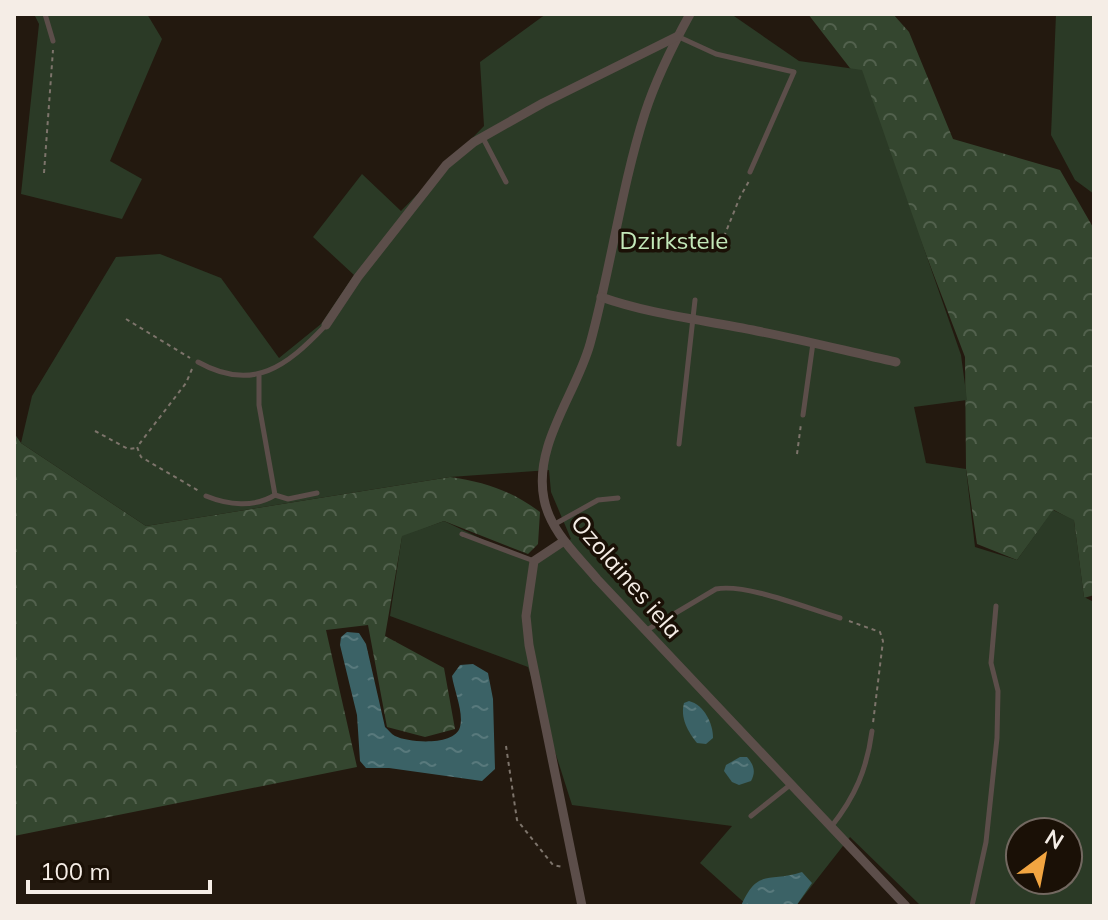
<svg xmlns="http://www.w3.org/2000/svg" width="1108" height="920" viewBox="0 0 1108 920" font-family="Mulish,sans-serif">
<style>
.forest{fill:url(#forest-crowns)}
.green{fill:#2b3a26;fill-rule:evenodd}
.water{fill:url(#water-ripples)}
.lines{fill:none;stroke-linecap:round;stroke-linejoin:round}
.path{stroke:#7d746b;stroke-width:2;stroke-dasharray:4 4;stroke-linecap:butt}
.lane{stroke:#5c4e4a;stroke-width:5}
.street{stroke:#5c4e4a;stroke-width:9}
.labels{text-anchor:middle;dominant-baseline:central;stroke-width:7;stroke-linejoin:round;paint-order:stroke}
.park-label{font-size:24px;fill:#c3e8b9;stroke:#1a1006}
.street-label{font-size:24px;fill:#f5ede6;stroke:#1a1006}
</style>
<defs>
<pattern id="forest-crowns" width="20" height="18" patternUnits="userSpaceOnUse" patternTransform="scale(2)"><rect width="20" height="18" fill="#34462f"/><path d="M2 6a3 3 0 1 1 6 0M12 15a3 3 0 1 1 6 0" fill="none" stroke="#52614d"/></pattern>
<pattern id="water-ripples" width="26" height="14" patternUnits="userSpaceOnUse" patternTransform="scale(2)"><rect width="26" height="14" fill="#3b6266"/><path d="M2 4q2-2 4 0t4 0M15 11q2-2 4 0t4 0" fill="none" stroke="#58797c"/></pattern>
</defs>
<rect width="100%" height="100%" fill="#23190f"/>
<g class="forest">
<polygon points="808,14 893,14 909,32 953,139 1060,170 1094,229 1094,595 1084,598 1074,521 1054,510 1017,560 977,544 966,469 965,357 860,81"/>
<path d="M14,433L21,443L146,526L450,477C485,482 512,491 540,512L538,544L528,554L444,521L402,537L385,636L444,668L455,729L425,737L387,727L368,625L326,630L357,767L14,836Z"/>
</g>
<g class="green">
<polygon points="34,14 147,14 162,39 110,161 142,179 122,219 21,194 39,24"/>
<path d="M546,14H731L799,61L862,70L961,355L967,400L914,407L926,463L966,469L975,547L1017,560L1053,510L1074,520L1084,597L1094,602V906H921L850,837L796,906H748L700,863L732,826L572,805L528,667L390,616L402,536L444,521L534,564L571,539L551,492L549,470L450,477L146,526L21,443L32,396L116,257L160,254L221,278L279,358L321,324L354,275L313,237L362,174L401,211L484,126L480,62ZM1020,832H1068V880H1020Z"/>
<polygon points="1056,14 1094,14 1094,194 1075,180 1051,135"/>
</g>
<g class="water">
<path d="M347,632L359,633L366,644L385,727C389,730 391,734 395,736C409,743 455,746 460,727C464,713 454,690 452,676L460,665L473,664L488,673L493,699L495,769L482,781L389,768H366L360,761L357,715L340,645L341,637Z"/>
<path d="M689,701C704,705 713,723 713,738L706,744L697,743C688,732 680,718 684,703Z"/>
<path d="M740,757H747C754,765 756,772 751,781L739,785L732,782L724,771L726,765Z"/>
<path d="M802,872L812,883L796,906H741C758,867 769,883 802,872Z"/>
</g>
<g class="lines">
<g class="path">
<polyline points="44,173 53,50"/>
<polyline points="721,244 740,197 749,181"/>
<polyline points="126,319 190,358"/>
<polyline points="192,369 186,383 137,447 141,457 199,491"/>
<polyline points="95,431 128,449 136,448"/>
<polyline points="797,454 801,424"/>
<polyline points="849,621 880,632 883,641 873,723"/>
<polyline points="506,746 517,820 553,865 563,867"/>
</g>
<g class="lane">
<polyline points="45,14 53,41"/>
<polyline points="679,37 716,54 794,72 750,172"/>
<polyline points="483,138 506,182"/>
<path d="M198,362C253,393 287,366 325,326"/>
<polyline points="259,376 259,405 275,495 288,499 317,493"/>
<polyline points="803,415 813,343"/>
<polyline points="679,444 695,300"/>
<path d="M206,496C228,505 254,508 275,495"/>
<polyline points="555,524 598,500 618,498"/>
<polyline points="462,534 534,561"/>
<path d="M647,630L716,589C746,583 809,609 840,618"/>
<polyline points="751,816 790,785"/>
<path d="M831,827C855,797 867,769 872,731"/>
<polyline points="972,906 986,842 997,738 998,691 991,663 996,606"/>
</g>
<g class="street">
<path d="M690,14C673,45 656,79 645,113C621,188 611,268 590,344C576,394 533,445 544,499C550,531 577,555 597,579L906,906"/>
<path d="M601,297C652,315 705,320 757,331C804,340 850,352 896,362"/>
<polyline points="326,325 358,277 446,165 474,142 543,103 678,36"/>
<polyline points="564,541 534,561 526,616 529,645 582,906"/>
</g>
</g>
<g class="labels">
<g class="park-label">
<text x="674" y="240">Dzirkstele</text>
</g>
<g class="street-label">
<text transform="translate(627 576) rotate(49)">Ozolaines iela</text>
</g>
</g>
<rect width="1108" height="920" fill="none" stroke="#f5ede6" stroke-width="32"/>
<g transform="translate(1044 856) rotate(32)"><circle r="38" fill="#1a1006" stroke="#726860" stroke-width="2"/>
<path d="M0-6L14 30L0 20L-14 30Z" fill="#f2a541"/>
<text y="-12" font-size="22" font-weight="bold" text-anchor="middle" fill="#f5ede6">N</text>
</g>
<path d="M28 880v12h182v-12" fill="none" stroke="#f5ede6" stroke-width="4"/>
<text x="40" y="880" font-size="24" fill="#f5ede6" stroke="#1a1006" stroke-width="6" paint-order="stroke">100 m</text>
</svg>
